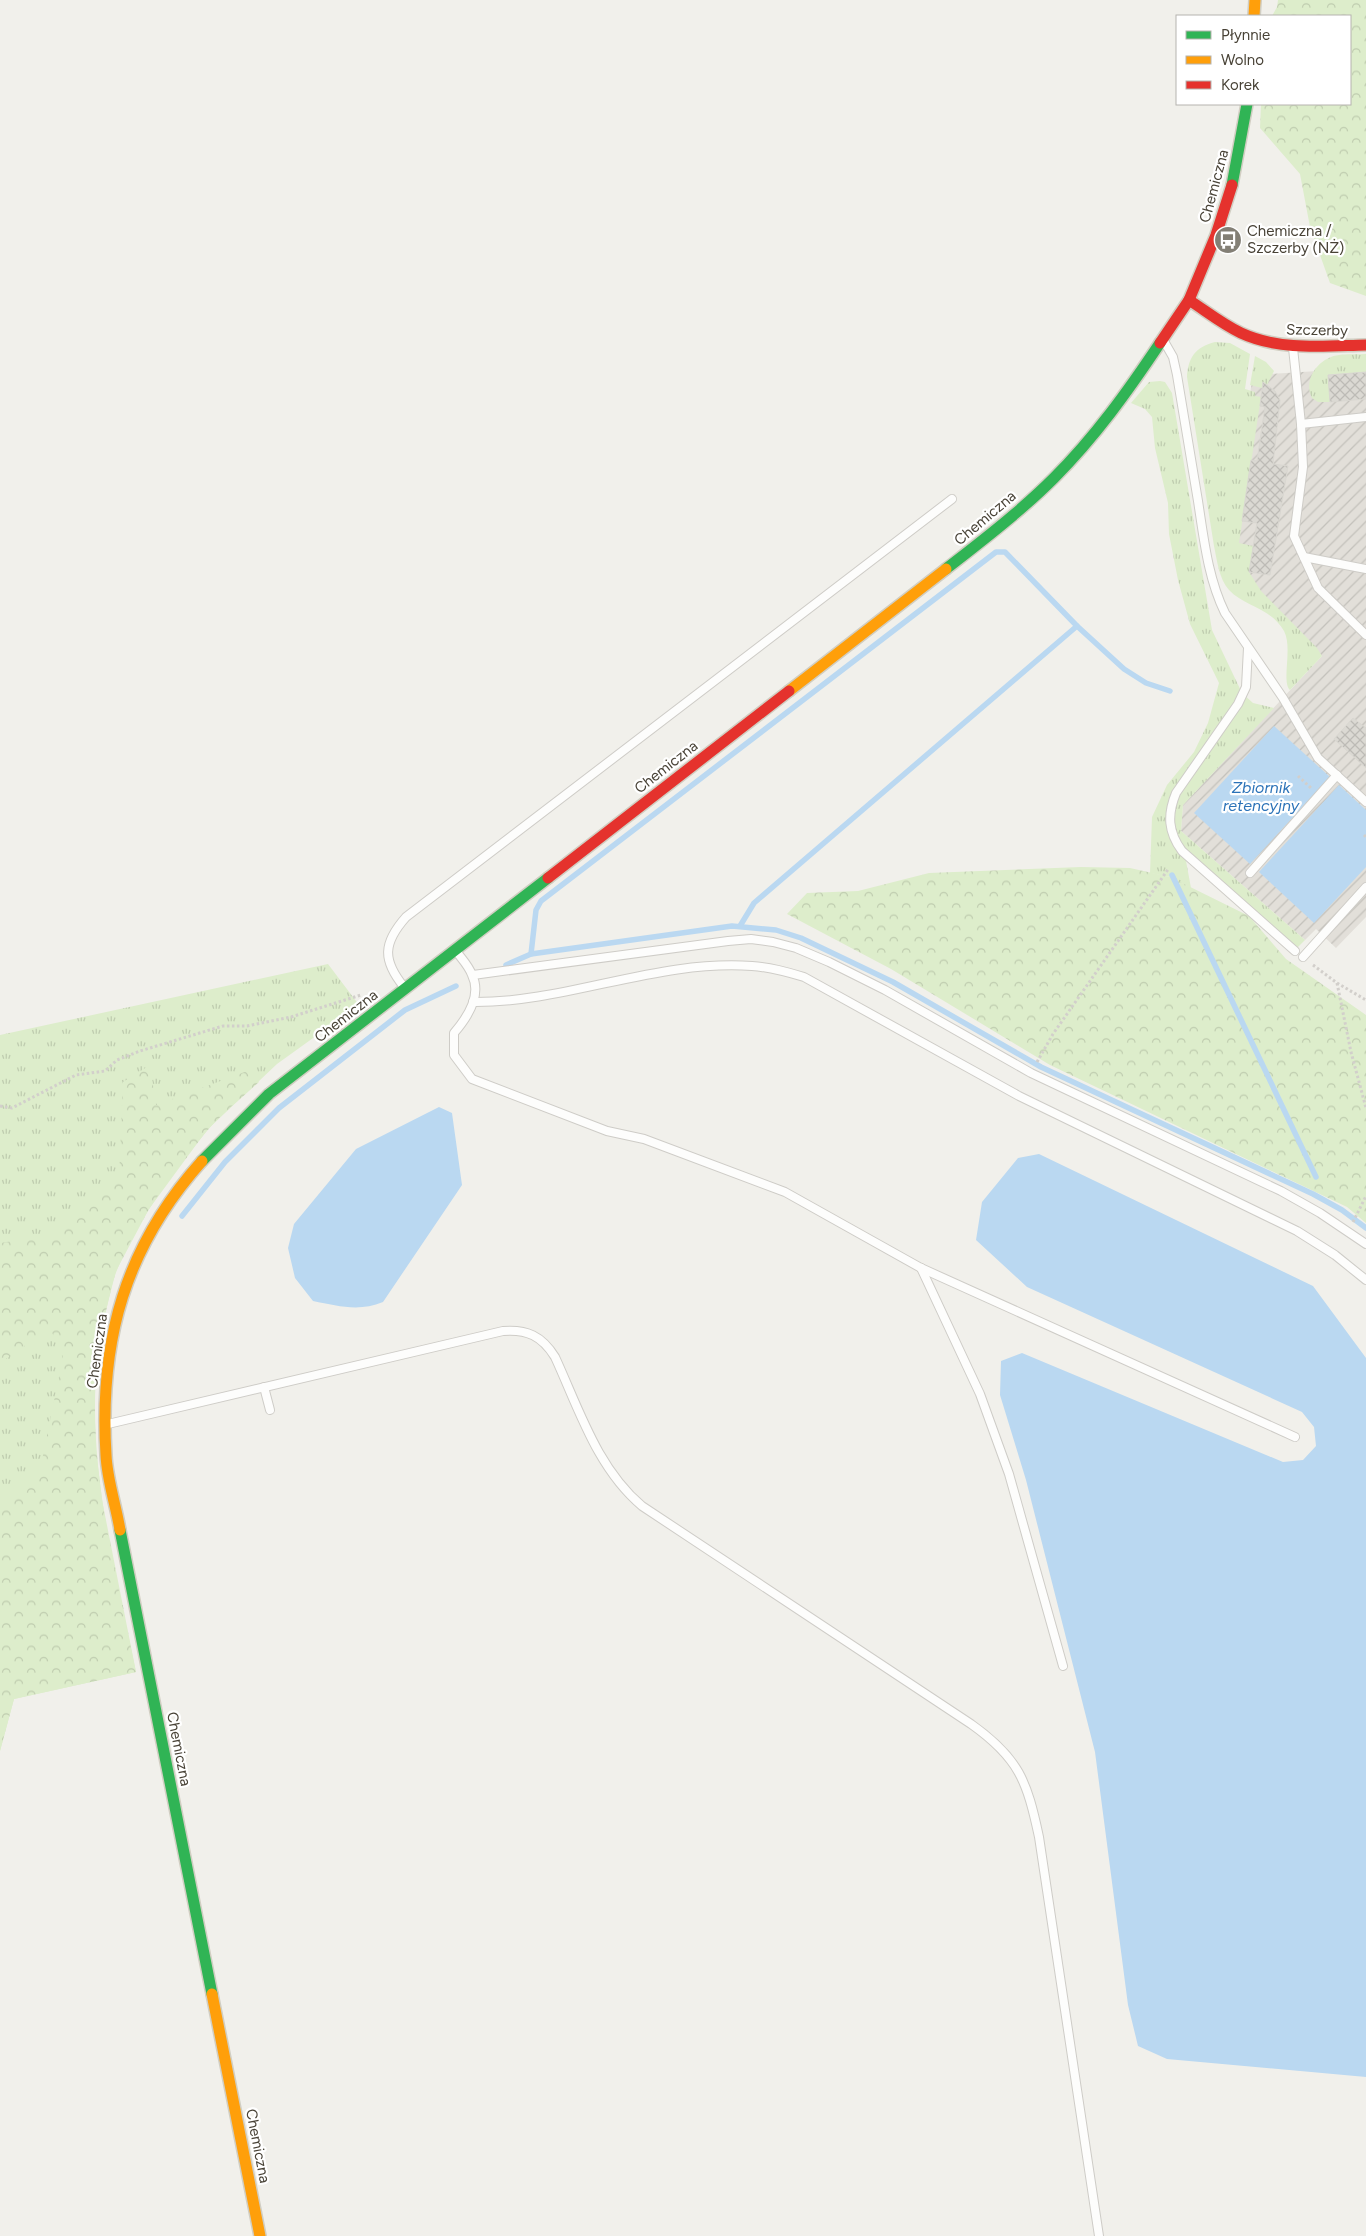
<svg xmlns="http://www.w3.org/2000/svg" width="1366" height="2236" viewBox="0 0 1366 2236" font-family="Figtree,sans-serif">
<style>
.industrial{fill:url(#industrial-furrows)}
.grass{fill:url(#grass-tufts)}
.forest{fill:url(#forest-crowns)}
.water{fill:#bad8f1}
.lines{fill:none;stroke-linecap:round;stroke-linejoin:round}
.stream{stroke:#bad8f1;stroke-width:5.5}
.building{fill:url(#building-cross-hatch);stroke:#d9d7d1}
.lane-casing{stroke:#ceccc7;stroke-width:10}
.fast-casing{stroke:#d1cec2;stroke-width:14}
.slow-casing{stroke:#d1cec2;stroke-width:14}
.jam-casing{stroke:#d1cec2;stroke-width:14}
.path{stroke:#d2cfcb;stroke-width:3;stroke-dasharray:2.5 2.5;stroke-linecap:butt}
.lane{stroke:#fdfdfc;stroke-width:8}
.fast{stroke:#30b455;stroke-width:11}
.slow{stroke:#ff9f0a;stroke-width:11}
.jam{stroke:#e5322d;stroke-width:11}
.labels{text-anchor:middle;dominant-baseline:central;stroke-width:4.5;stroke-linejoin:round;paint-order:stroke}
.street-label{font-size:15px;fill:#484236;stroke:#fff}
.poi-label{font-size:15px;fill:#484236;stroke:#fff;text-anchor:start}
.water-label{font-size:16px;font-style:italic;fill:#2c73b8;stroke:#fff}
</style>
<defs>
<pattern id="industrial-furrows" width="10" height="10" patternUnits="userSpaceOnUse" patternTransform="scale(1.25)"><rect width="10" height="10" fill="#e2dfd9"/><path d="M-1 1l2-2M0 10L10 0M9 11l2-2" fill="none" stroke="#c3c1bb"/></pattern>
<pattern id="grass-tufts" width="24" height="20" patternUnits="userSpaceOnUse" patternTransform="scale(1.25)"><rect width="24" height="20" fill="#ddedcb"/><path d="M3 7l-1-3M5 7V3M7 7l1-3M15 17l-1-3M17 17v-4M19 17l1-3" fill="none" stroke="#bfccaf"/></pattern>
<pattern id="forest-crowns" width="20" height="18" patternUnits="userSpaceOnUse" patternTransform="scale(1.25)"><rect width="20" height="18" fill="#ddedcb"/><path d="M2 6a3 3 0 1 1 6 0M12 15a3 3 0 1 1 6 0" fill="none" stroke="#bfccaf"/></pattern>
<pattern id="building-cross-hatch" width="8" height="8" patternUnits="userSpaceOnUse" patternTransform="scale(1.25)"><rect width="8" height="8" fill="#dbd9d3"/><path d="M0 0l8 8M0 8l8-8" fill="none" stroke="#bdbbb6"/></pattern>
</defs>
<rect width="100%" height="100%" fill="#f1f0eb"/>
<polygon class="industrial" points="1366,368 1366,917 1336,948 1316,929 1305,940 1181,831 1183,805 1322,656 1257,591 1229,527 1253,375"/>
<g class="grass">
<path d="M1215,342L1230,343L1250,354L1245,389L1255,392V396L1261,397L1239,543L1253,546L1249,572L1261,591L1317,648L1322,656L1290,690C1281,682 1293,648 1284,631C1270,607 1245,607 1229,590C1219,579 1217,560 1214,546L1187,377C1188,358 1195,347 1215,342Z"/>
<path d="M1366,354V372L1328,375L1330,402H1318L1312,398C1304,382 1314,364 1331,357C1341,353 1355,355 1366,354Z"/>
<polygon points="1255,356 1266,362 1274,371 1267,385 1262,388 1250,385"/>
<polygon points="1160,381 1165,382 1172,393 1212,630 1242,693 1253,703 1274,708 1183,805 1181,831 1305,940 1297,948 1196,858 1188,857 1186,861 1191,888 1170,877 1150,873 1152,817 1167,785 1194,752 1208,723 1219,683 1190,624 1178,580 1169,534 1168,503 1155,448 1152,417 1145,409 1131,403 1149,382"/>
<polygon points="328,964 359,1005 277,1064 207,1130 149,1209 116,1271 100,1333 94,1394 96,1450 102,1500 136,1672 14,1699 0,1751 0,1035"/>
</g>
<g class="forest">
<polygon points="1278,0 1366,0 1366,296 1330,283 1310,227 1300,174 1260,128 1261,104 1350,104 1350,16 1272,16 1277,7"/>
<polygon points="1081,867 1130,868 1170,877 1249,916 1286,959 1366,1015 1366,1223 1347,1207 1050,1065 891,969 787,914 807,893 858,891 929,873"/>
<path d="M150,1065L156,1105L250,1070L259,1082C242,1098 222,1113 207,1131C172,1173 138,1220 117,1270C112,1282 110,1295 107,1307C76,1428 112,1552 136,1672L14,1699L0,1751V1502L40,1470L63,1357L50,1328L0,1363V1243L51,1235L119,1179L123,1082Z"/>
</g>
<g class="water">
<polygon points="1274,726 1330,777 1250,864 1194,813"/>
<polygon points="1339,785 1366,810 1366,867 1314,923 1259,872"/>
<path d="M439,1107L452,1113L462,1185L383,1302C359,1312 338,1306 313,1301L295,1278L288,1248L294,1224L356,1149Z"/>
<polygon points="1039,1154 1313,1286 1366,1358 1366,2077 1167,2059 1138,2046 1128,2005 1095,1752 1026,1480 1000,1395 1001,1361 1022,1353 1283,1462 1303,1460 1316,1446 1314,1427 1302,1412 1027,1287 976,1240 982,1202 1018,1158"/>
</g>
<g class="lines">
<g class="stream">
<polyline points="1172,875 1316,1177"/>
<polyline points="740,926 754,903 1077,626"/>
<polyline points="531,954 536,910 541,901 996,552 1005,552 1077,626 1124,669 1146,683 1170,691"/>
<polyline points="506,965 531,954 732,926 776,930 801,938 893,982 1041,1067 1313,1194 1342,1210 1366,1228"/>
<polyline points="182,1216 225,1162 279,1108 405,1010 456,986"/>
</g>
</g>
<g class="building">
<polygon points="1366,372 1366,399 1330,402 1328,375"/>
<polygon points="1263,382 1275,391 1280,400 1273,464 1288,466 1270,575 1249,572 1257,523 1242,521 1251,460 1257,461 1265,407 1260,406"/>
<polygon points="1353,718 1366,728 1366,768 1334,739"/>
</g>
<g class="lines">
<g class="lane-casing">
<g id="lane">
<path d="M1165,343L1173,357L1177,375C1184,417 1191,459 1198,501C1204,540 1208,578 1225,613L1283,698L1318,758L1366,802"/>
<polyline points="1293,348 1301,424 1303,467 1294,536 1318,588 1366,635"/>
<polyline points="1301,424 1366,417"/>
<polyline points="1304,557 1366,569"/>
<path d="M1248,648L1246,687L1238,704L1176,793C1167,815 1168,832 1182,851L1295,951"/>
<polyline points="1250,873 1337,775"/>
<path d="M456,951C461,958 469,966 472,975C482,995 467,1018 454,1033V1055L472,1079L607,1131L644,1139L785,1192L921,1268L1295,1437"/>
<polyline points="1303,957 1366,887"/>
<polyline points="473,975 728,941 751,939 773,942 796,948 829,962 885,990 1031,1073 1281,1191 1320,1213 1366,1244"/>
<path d="M404,987C382,960 383,943 406,917L952,499"/>
<path d="M473,1002C566,1003 658,959 752,966C770,967 787,972 804,977L1019,1096L1297,1231L1335,1255L1366,1280"/>
<polyline points="921,1268 980,1394 1009,1474 1063,1666"/>
<polyline points="264,1387 270,1410"/>
<path d="M108,1424L503,1331C527,1329 542,1336 555,1357C579,1409 597,1468 642,1506L971,1724C1019,1758 1027,1781 1039,1837L1099,2236"/>
</g>
</g>
<g class="fast-casing">
<g id="fast">
<polyline points="1232,185 1247,104"/>
<path d="M946,569C983,540 1021,511 1054,478C1095,437 1128,391 1160,343"/>
<polyline points="202,1161 269,1094 548,878"/>
<polyline points="120,1530 212,1994"/>
</g>
</g>
<g class="slow-casing">
<g id="slow">
<polyline points="1254,16 1255,0"/>
<polyline points="789,691 946,569"/>
<path d="M120,1530C116,1505 107,1480 106,1455C99,1340 125,1247 202,1161"/>
<polyline points="212,1994 260,2236"/>
</g>
</g>
<g class="jam-casing">
<g id="jam">
<path d="M1189,300C1206,311 1222,324 1241,333C1280,351 1324,346 1366,345"/>
<polyline points="1160,343 1189,300 1216,235 1232,185"/>
<polyline points="548,878 789,691"/>
</g>
</g>
<g class="path">
<polyline points="1298,776 1311,788"/>
<polyline points="1364,835 1366,837"/>
<polyline points="1313,965 1337,983 1366,1000"/>
<polyline points="1337,983 1351,1052 1366,1108"/>
<polyline points="1037,1062 1053,1034 1169,868"/>
<polyline points="0,1106 12,1108 76,1075 105,1071 117,1060 140,1051 223,1026 247,1026 291,1017 361,995"/>
<polyline points="1353,1222 1366,1196"/>
</g>
<use href="#lane" class="lane"/>
<use href="#fast" class="fast"/>
<use href="#slow" class="slow"/>
<use href="#jam" class="jam"/>
</g>
<defs>
<g id="bus-disc" transform="scale(1.4375)"><circle r="9.5" fill="#837f75" stroke="#fff"/><path d="M-5-6H5V4H4V6H2V4H-2V6H-4V4H-5ZM-3.5-4V0h7V-4ZM-3.5 1.2v1.5H-2V1.2ZM2 1.2v1.5H3.5V1.2Z" fill="#fff"/></g>
</defs>
<g fill-rule="evenodd">
<use href="#bus-disc" x="1228" y="240"/>
</g>
<g class="labels">
<g class="street-label">
<text transform="translate(1214 186) rotate(-75)">Chemiczna</text>
<text transform="translate(1317 330) rotate(1)">Szczerby</text>
<text transform="translate(985 518) rotate(-40)">Chemiczna</text>
<text transform="translate(666 767) rotate(-38)">Chemiczna</text>
<text transform="translate(346 1016) rotate(-38)">Chemiczna</text>
<text transform="translate(97 1351) rotate(-82)">Chemiczna</text>
<text transform="translate(179 1749) rotate(79)">Chemiczna</text>
<text transform="translate(258 2146) rotate(79)">Chemiczna</text>
</g>
<g class="poi-label">
<text x="1247" y="231">Chemiczna /<tspan x="1247" dy="17">Szczerby (NŻ)</tspan></text>
</g>
<g class="water-label">
<text x="1261" y="787">Zbiornik<tspan x="1261" dy="18">retencyjny</tspan></text>
</g>
</g>
<rect x="1176" y="15" width="175" height="90" fill="#ffffff" stroke="#b6b3af"/>
<rect x="1186" y="31" width="25" height="8" fill="#30b455" stroke="#b6b3af"/>
<text x="1221" y="40" font-size="15" fill="#484236">Płynnie</text>
<rect x="1186" y="56" width="25" height="8" fill="#ff9f0a" stroke="#b6b3af"/>
<text x="1221" y="65" font-size="15" fill="#484236">Wolno</text>
<rect x="1186" y="81" width="25" height="8" fill="#e5322d" stroke="#b6b3af"/>
<text x="1221" y="90" font-size="15" fill="#484236">Korek</text>
</svg>
